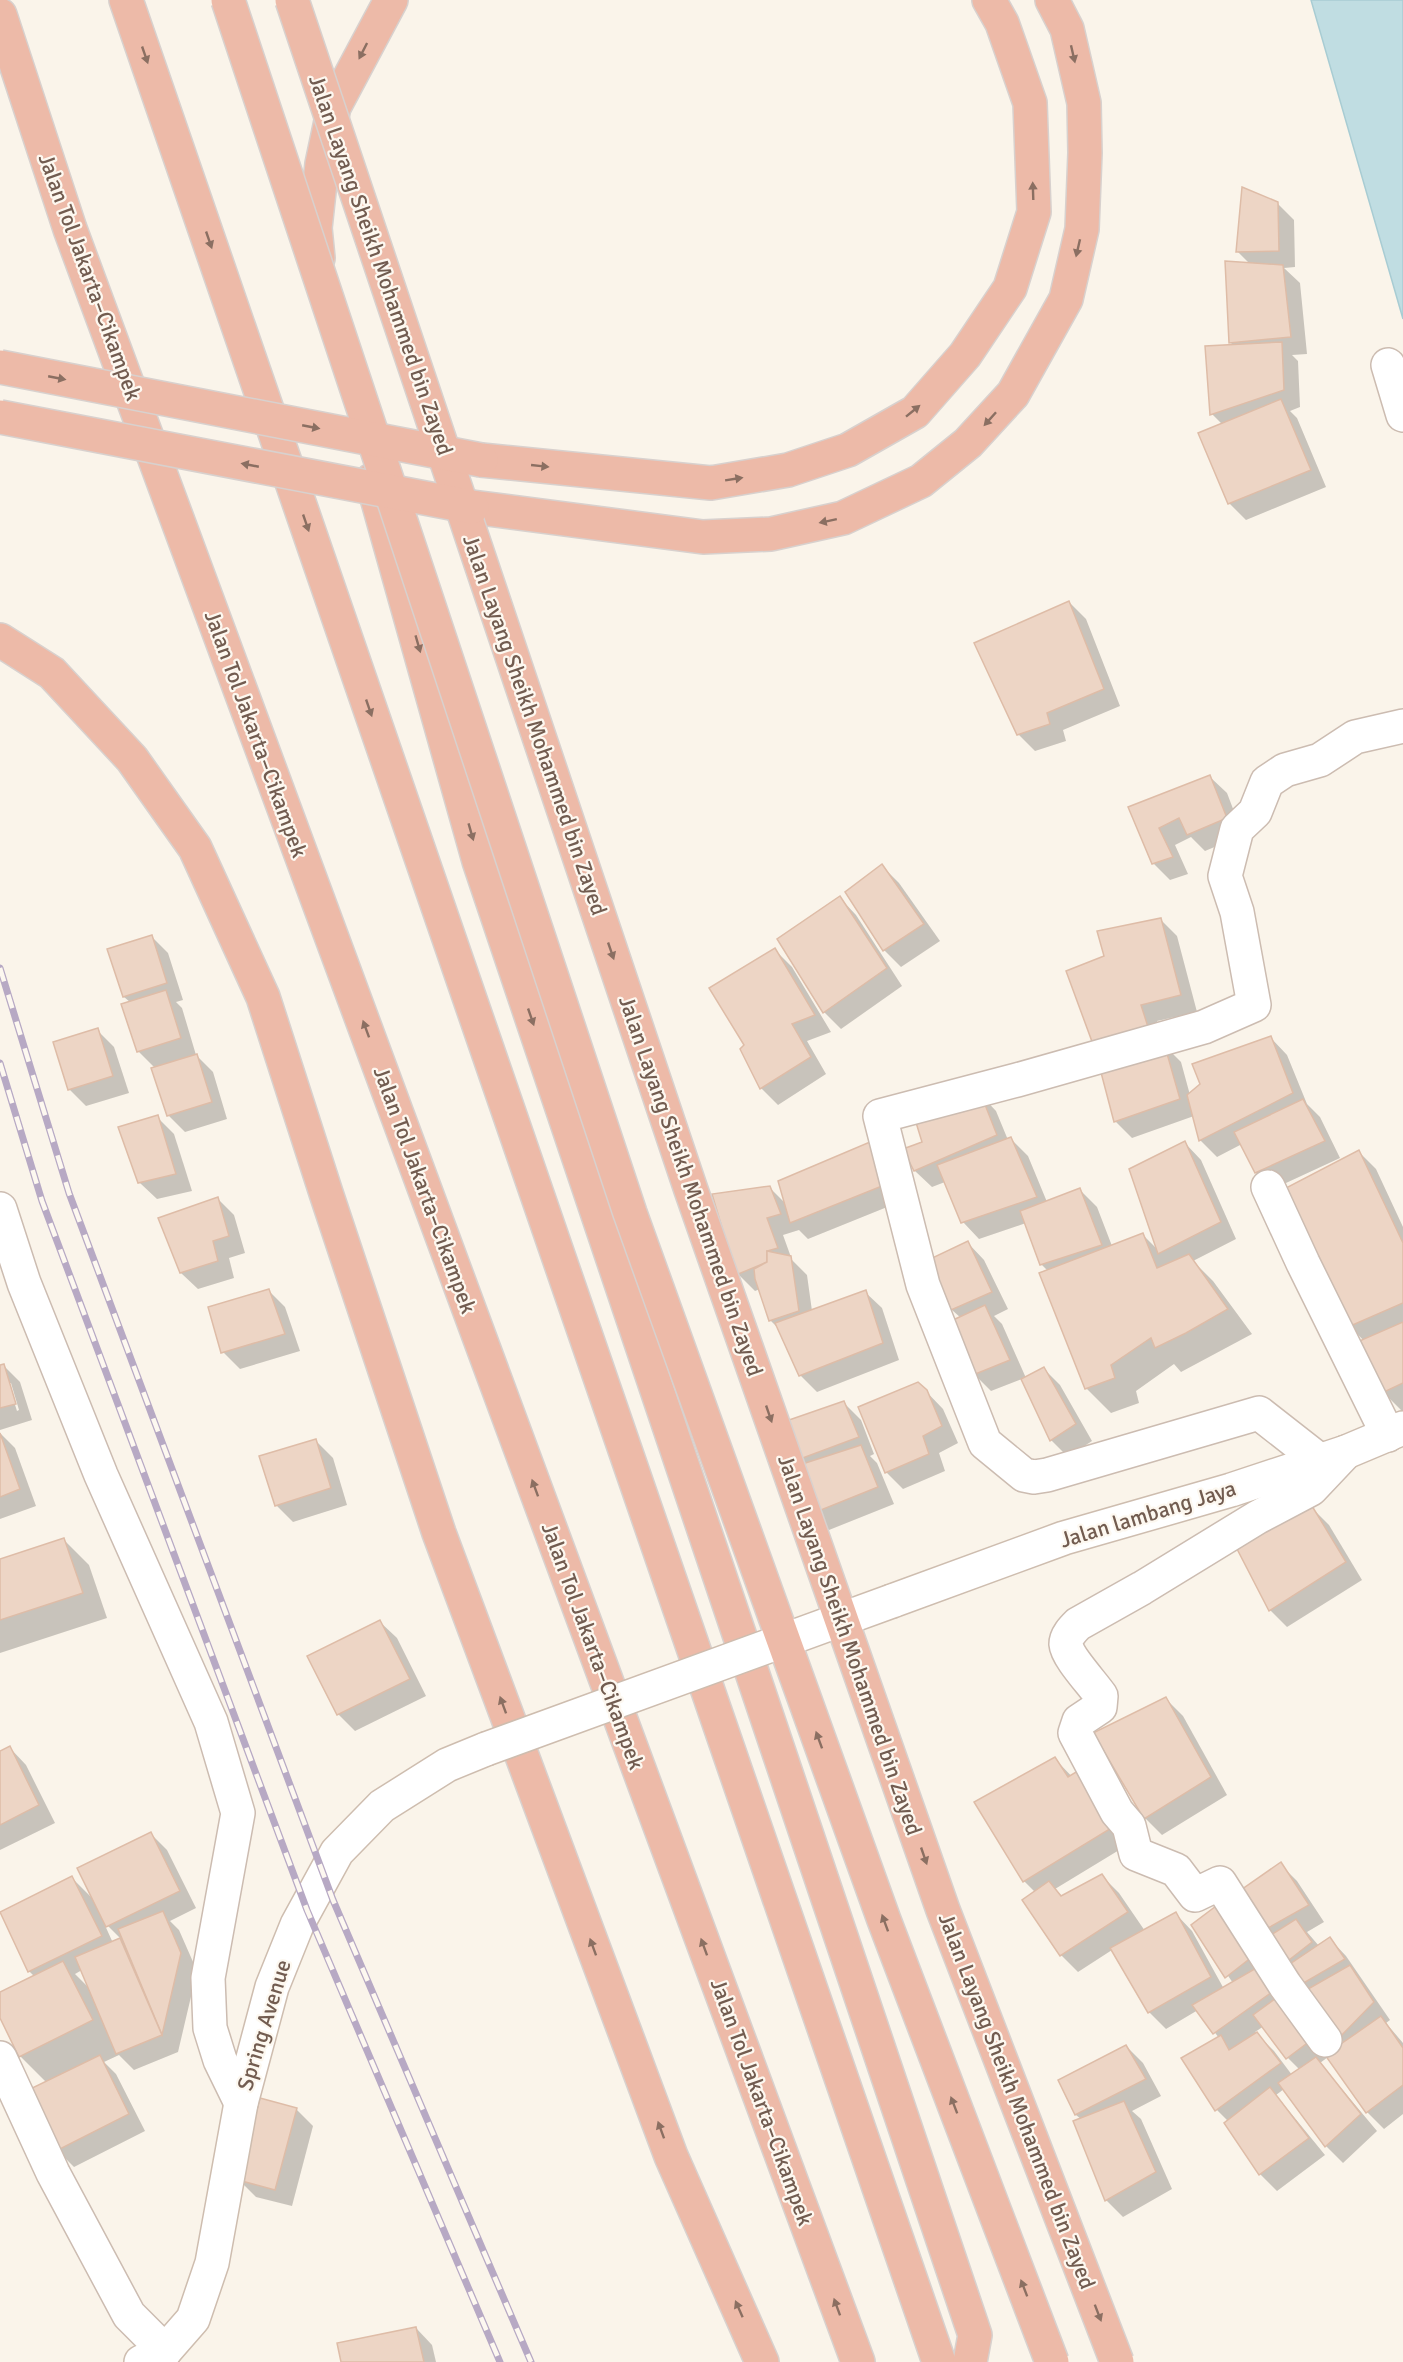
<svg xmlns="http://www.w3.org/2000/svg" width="1403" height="2362" viewBox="0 0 1403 2362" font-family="Signika,sans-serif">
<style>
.water{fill:#c0dde2;stroke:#a8ccd3;stroke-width:1.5}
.shadow{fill:#0003;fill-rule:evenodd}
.building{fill:#edd5c5;stroke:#debca7;stroke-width:1.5}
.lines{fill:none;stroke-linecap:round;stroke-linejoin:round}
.street-casing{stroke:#ccbcb1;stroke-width:36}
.secondary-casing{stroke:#cebdaf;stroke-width:36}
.highway-casing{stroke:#d8d1ce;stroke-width:36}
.street{stroke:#fff;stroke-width:33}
.secondary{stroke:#fff;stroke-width:33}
.highway{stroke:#edbaa8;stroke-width:33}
.rail-casing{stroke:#b7a9c4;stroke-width:7}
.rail{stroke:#fdf8f0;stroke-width:4.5;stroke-dasharray:14;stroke-linecap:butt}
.secondary-bridge-casing{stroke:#cebdaf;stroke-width:36;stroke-linecap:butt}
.highway-bridge-casing{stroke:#d8d1ce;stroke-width:36;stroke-linecap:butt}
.secondary-bridge{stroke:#fff;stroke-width:33}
.highway-bridge{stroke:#edbaa8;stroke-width:33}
.oneway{fill:#8b6f62}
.labels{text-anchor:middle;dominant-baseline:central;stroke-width:4.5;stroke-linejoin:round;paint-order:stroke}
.street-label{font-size:22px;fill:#725c50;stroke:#fdf8f0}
</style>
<rect width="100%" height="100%" fill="#faf4ea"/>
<polygon class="water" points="1311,0 1403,0 1403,319"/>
<g class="shadow">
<polygon points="1277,203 1294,220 1295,267 1284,268 1300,283 1307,354 1292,355 1298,361 1300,407 1290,411 1297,418 1326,487 1246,520 1229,503 1222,424 1212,414 1234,346 1230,342 1250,264 1237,251"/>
<polygon points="1069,602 1086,619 1120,706 1063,730 1066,741 1035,751 1018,734"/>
<polygon points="1210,777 1227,793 1243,835 1205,851 1191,837 1175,845 1188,874 1170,880 1153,863 1130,808"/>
<polygon points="882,866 899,883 940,941 901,967 884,950"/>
<polygon points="840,898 856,915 902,986 841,1029 824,1012 779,939"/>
<polygon points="1160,919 1177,936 1197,1012 1157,1021 1164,1045 1181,1062 1190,1095 1271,1038 1287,1055 1307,1104 1320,1117 1340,1158 1273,1189 1256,1173 1242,1144 1217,1157 1200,1140 1194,1116 1132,1138 1115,1121 1105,957"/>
<polygon points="152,937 168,953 183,1000 176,1002 182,1008 196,1055 213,1072 227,1119 185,1132 168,1115 155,1068 138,1051 130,1002 124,997"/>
<polygon points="775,950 792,967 831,1032 807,1041 826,1074 778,1105 761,1088 746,1045"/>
<polygon points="97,1030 114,1047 129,1093 86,1106 69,1089"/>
<polygon points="980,1094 996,1111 1008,1140 1011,1139 1028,1156 1047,1202 1080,1190 1097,1207 1112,1246 1142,1234 1158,1250 1185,1143 1201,1160 1236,1239 1193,1261 1213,1281 1252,1334 1181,1372 1174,1364 1136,1391 1139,1403 1111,1413 1086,1388 1048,1271 1041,1264 1026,1223 979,1239 963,1222 945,1182 932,1187 915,1171 906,1150 924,1143"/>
<polygon points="157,1117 174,1134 192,1191 157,1199 140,1183"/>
<polygon points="877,1141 907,1199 808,1239 799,1230 783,1235 792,1260 807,1275 812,1311 865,1292 882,1308 899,1360 817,1392 800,1375 780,1330 770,1320 760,1289 755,1291 738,1274 769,1187 786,1204"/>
<polygon points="1359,1152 1376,1169 1403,1227 1403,1412 1383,1392 1364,1341 1350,1326"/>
<polygon points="217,1198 234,1215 245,1253 229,1258 234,1278 198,1289 181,1273"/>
<polygon points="968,1243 984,1260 1008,1309 994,1316 1002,1324 1026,1378 1044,1369 1060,1385 1092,1441 1068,1457 1051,1440 1022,1379 991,1391 974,1374 961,1318 952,1310 932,1260"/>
<polygon points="268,1290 285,1307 300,1351 240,1369 223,1352"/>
<path d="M3,1365L20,1382L32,1420L0,1430V1366ZM8,1383H11L19,1410L17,1411Z"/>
<polygon points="918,1383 943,1409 958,1443 939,1453 945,1471 903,1489 886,1472"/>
<polygon points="844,1403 861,1420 874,1454 870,1456 877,1463 894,1504 829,1530 813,1513 807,1464 801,1458"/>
<polygon points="0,1433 15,1448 36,1506 0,1519"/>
<polygon points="316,1441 333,1458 347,1505 293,1522 276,1505"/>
<polygon points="1312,1508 1329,1525 1362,1580 1287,1627 1270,1610"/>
<polygon points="64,1540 89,1565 107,1618 0,1653 0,1561"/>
<polygon points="380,1622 397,1638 426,1696 355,1731 338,1714"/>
<polygon points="1166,1699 1183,1716 1227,1795 1162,1835 1145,1818"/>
<polygon points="10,1748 26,1765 55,1823 0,1850 0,1753"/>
<path d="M1055,1759L1134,1841L1055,1889L1063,1897L1102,1876L1119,1893L1145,1931L1176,1914L1192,1931L1224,1989L1233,1983L1193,1925L1224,1902L1329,2054L1344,2043L1262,1932L1280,1864L1297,1881L1324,1922L1307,1932L1319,1946L1330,1939L1346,1956L1390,2020L1386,2023L1403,2043V2114L1384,2129L1367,2112L1328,2057L1320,2063L1377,2131L1343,2163L1326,2146L1284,2089L1276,2095L1325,2155L1277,2191L1260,2174L1226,2123L1228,2121L1217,2110L1219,2038L1198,2010L1166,2029L1149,2012L1112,1950L1078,1972L1061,1955L1024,1901L1036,1893L1024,1881ZM1264,2026L1288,2058L1300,2070L1292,2075L1274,2051L1255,2032Z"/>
<path d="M150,1833L167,1850L196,1908L170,1921L179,1930L197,1971L178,2052L134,2070L119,2055L104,2062L116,2074L145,2131L74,2167L57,2150L47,2083L20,2056L0,2015V1994L35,1977L29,1971L1,1913L72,1878L94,1900ZM103,1921L121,1939L113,1943ZM82,1970L91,1990L75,1974Z"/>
<polygon points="1126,2046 1143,2063 1161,2096 1132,2111 1141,2119 1172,2189 1123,2217 1106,2200 1081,2119 1076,2115 1060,2080"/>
<polygon points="296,2109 313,2126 292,2206 256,2197 239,2180"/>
<polygon points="416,2328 432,2345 436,2362 342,2362"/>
</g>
<g class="building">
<polygon points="1242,187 1278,202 1279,251 1236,252"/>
<polygon points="1225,261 1283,265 1291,337 1229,343"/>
<polygon points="1282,342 1284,390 1210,415 1205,346"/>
<polygon points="1281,399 1311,470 1228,504 1198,433"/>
<polygon points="1069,601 1104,689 1047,713 1050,724 1017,735 974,643"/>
<polygon points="1210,775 1227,818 1187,835 1179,818 1159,828 1173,857 1152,864 1128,807"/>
<polygon points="882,864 924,924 883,951 845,892"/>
<polygon points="840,896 887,968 823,1013 777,939"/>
<polygon points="1161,918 1181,995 1141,1005 1149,1030 1094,1047 1066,971 1104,956 1097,931"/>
<polygon points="152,935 167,983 123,997 107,949"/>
<polygon points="775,948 815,1015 792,1024 811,1057 760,1089 740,1049 744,1045 709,988"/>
<polygon points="166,990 181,1038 137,1052 121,1004"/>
<polygon points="98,1028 113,1076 68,1090 53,1042"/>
<polygon points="1271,1036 1293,1093 1199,1141 1187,1095 1200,1084 1192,1064"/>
<polygon points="1164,1043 1180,1099 1114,1122 1098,1061"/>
<polygon points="197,1054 212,1102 167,1116 151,1068"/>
<polygon points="980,1092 997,1135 914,1171 903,1149 922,1142 914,1116"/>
<polygon points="1303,1099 1325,1141 1255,1173 1234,1132"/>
<polygon points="158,1115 176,1174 138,1183 118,1127"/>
<polygon points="1011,1137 1037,1197 961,1223 937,1165"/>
<polygon points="877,1139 892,1182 790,1223 778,1181"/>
<polygon points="1185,1141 1221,1222 1158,1254 1129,1169"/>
<polygon points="1359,1150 1403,1243 1403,1303 1348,1327 1284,1189"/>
<polygon points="770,1186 781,1214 767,1218 778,1248 767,1251 767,1262 736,1275 712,1194"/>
<polygon points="1080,1188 1102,1245 1040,1265 1020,1211"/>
<polygon points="218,1197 229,1236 213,1241 218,1261 180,1273 158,1218"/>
<polygon points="1143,1233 1157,1268 1189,1254 1228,1309 1186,1333 1155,1348 1151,1338 1111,1365 1115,1378 1085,1389 1039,1273"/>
<polygon points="968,1241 992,1292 951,1310 930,1259"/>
<polygon points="767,1251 791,1256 799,1311 769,1321 755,1279 754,1269 767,1262"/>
<polygon points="269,1289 285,1334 221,1353 208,1307"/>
<polygon points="866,1290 883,1343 799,1376 775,1323"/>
<polygon points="985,1305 1010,1360 973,1375 951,1321"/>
<polygon points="1403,1322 1403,1383 1382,1393 1357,1342"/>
<polygon points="4,1364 16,1404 0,1408 0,1365"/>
<polygon points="1044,1367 1076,1424 1050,1441 1021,1379"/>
<polygon points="918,1382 927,1390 942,1426 923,1436 929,1454 885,1473 858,1407"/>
<polygon points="844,1401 859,1437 800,1459 789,1420"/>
<polygon points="0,1433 20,1489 0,1497"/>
<polygon points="316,1439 331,1488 275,1506 259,1456"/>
<polygon points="861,1445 878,1487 811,1514 793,1467"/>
<polygon points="1312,1506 1346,1562 1269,1611 1235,1545"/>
<polygon points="64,1538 83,1593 0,1620 0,1559"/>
<polygon points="380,1620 410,1679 337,1715 307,1656"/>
<polygon points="1166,1697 1211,1777 1144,1819 1093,1733"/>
<polygon points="10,1746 39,1805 0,1825 0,1751"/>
<polygon points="1055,1757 1068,1777 1086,1766 1118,1824 1023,1882 974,1802"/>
<polygon points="151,1832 180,1891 106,1927 77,1868"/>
<polygon points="1281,1862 1309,1905 1261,1932 1238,1892"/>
<polygon points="1102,1874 1128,1912 1060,1956 1022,1900 1049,1881 1061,1896"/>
<polygon points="72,1876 102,1936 28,1972 0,1912"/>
<polygon points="1224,1900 1257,1953 1225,1978 1191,1925"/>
<polygon points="163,1911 181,1953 162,2035 118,1929"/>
<polygon points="1176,1912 1211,1977 1148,2013 1110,1948"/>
<polygon points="1296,1919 1312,1942 1280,1967 1263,1940"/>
<polygon points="1330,1937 1345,1959 1295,1988 1284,1968"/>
<polygon points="120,1938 162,2035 116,2054 75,1957"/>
<polygon points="63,1961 93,2020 19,2057 0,2018 0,1992"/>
<polygon points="1350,1965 1374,2002 1338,2039 1301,1993"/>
<polygon points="1258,1967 1272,1992 1213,2034 1192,2005"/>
<polygon points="1283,1993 1314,2038 1286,2059 1253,2015"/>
<polygon points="1381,2016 1403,2048 1403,2085 1366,2113 1325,2055"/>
<polygon points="1257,2032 1281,2063 1215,2111 1181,2058 1221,2035 1229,2050"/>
<polygon points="1126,2045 1146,2079 1075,2115 1058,2080"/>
<polygon points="100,2055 129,2114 56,2151 26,2091"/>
<polygon points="1316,2057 1361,2114 1325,2147 1278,2083"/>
<polygon points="1270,2087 1309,2138 1259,2175 1224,2123"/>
<polygon points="260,2098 297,2108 275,2190 238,2180"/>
<polygon points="1124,2101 1156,2172 1105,2201 1073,2121"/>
<polygon points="416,2327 424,2362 341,2362 337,2343"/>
</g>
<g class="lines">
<g class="street-casing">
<g id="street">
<polyline points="1388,365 1403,415"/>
<polyline points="1268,1187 1303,1263 1388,1435"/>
<polyline points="0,1209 24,1283 101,1475 211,1722 238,1813 208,1978 210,2028 220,2060 241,2103"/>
<polyline points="1319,1460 1259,1413 1047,1475 1034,1477 1024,1475 985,1443 923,1285 880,1116 1017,1080 1204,1027 1254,1005 1237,912 1225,876 1237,829 1255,812 1267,782 1285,770 1320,760 1355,737 1403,726"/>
<path d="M1325,2040L1285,1985L1220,1883L1195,1895L1176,1870L1136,1854L1129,1826L1117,1812L1075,1733L1079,1721L1100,1707L1101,1696C1093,1684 1067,1657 1066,1644C1066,1636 1073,1629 1078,1624L1142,1588L1258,1517L1311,1489L1346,1452"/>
<polyline points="0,2058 53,2173 129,2315 165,2351"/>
</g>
</g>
<g class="secondary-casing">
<g id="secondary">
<polyline points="892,1601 1064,1538 1231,1490 1346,1452 1403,1428"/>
<polyline points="141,2362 165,2351 193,2319 212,2263 241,2103 272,1987 297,1925 337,1852 382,1806 447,1765 486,1749"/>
</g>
</g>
<g class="highway-casing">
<g id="highway">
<polyline points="126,0 939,2362"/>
<polyline points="0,15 70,229 858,2362"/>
<polyline points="318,258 315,228 322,164 334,107 391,0"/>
<polyline points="481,460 711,483 788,470 848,450 915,412 965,355 1010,288 1034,212 1030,103 1002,23 989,0"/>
<polyline points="372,480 479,861 975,2335 970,2362"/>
<polyline points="472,507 703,537 771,534 843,518 921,481 968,443 1013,394 1066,299 1082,229 1085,153 1084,103 1067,29 1052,0"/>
<polyline points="0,640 52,673 132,759 195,848 263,997 326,1193 439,1533 671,2156 762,2362"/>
</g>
</g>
<use href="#street" class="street"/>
<use href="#secondary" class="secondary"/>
<use href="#highway" class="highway"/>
<g class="rail-casing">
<g id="rail">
<polyline points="0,968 69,1193 333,1900 531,2362"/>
<polyline points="0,1063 42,1201 307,1910 500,2362"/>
</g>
</g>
<use href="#rail" class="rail"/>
<g class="secondary-bridge-casing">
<polyline id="secondary-bridge" points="486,1749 892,1601"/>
</g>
<g class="highway-bridge-casing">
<g id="highway-bridge">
<polyline points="228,0 630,1213 884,1920 1052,2362"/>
<polyline points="292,0 691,1190 943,1910 1117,2362"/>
<polyline points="0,367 481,460"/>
<polyline points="0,417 472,507"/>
</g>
</g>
<use href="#secondary-bridge" class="secondary-bridge"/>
<use href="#highway-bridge" class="highway-bridge"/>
</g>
<defs><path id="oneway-solid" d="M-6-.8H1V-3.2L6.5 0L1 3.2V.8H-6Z" transform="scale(1.5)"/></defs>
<g class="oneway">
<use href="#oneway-solid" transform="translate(363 51) rotate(117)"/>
<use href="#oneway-solid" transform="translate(1073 54) rotate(77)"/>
<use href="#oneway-solid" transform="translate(145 55) rotate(71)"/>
<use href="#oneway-solid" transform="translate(1033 191) rotate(-92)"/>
<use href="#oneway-solid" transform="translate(209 240) rotate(71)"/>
<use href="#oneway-solid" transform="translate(1078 248) rotate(103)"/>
<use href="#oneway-solid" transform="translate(57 378) rotate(11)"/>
<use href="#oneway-solid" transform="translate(913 411) rotate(-39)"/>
<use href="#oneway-solid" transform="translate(990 419) rotate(132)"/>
<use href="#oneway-solid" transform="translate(311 427) rotate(11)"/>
<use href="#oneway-solid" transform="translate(250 465) rotate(-169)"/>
<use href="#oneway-solid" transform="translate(540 466) rotate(6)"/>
<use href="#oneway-solid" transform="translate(734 479) rotate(-9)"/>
<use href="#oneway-solid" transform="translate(828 521) rotate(168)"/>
<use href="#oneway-solid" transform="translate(306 523) rotate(71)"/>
<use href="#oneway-solid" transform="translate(418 644) rotate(74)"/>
<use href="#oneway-solid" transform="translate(369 708) rotate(71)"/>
<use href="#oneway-solid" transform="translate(471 832) rotate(74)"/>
<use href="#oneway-solid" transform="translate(611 951) rotate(71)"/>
<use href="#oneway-solid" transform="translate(531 1017) rotate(71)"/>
<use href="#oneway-solid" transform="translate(366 1029) rotate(-110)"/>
<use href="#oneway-solid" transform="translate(769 1414) rotate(71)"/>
<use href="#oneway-solid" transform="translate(535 1488) rotate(-110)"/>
<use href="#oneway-solid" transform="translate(503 1705) rotate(-110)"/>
<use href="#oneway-solid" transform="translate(819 1740) rotate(-110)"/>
<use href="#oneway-solid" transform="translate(924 1856) rotate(71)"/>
<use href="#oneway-solid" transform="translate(885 1923) rotate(-110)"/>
<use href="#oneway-solid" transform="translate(593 1947) rotate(-110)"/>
<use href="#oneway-solid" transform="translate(704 1947) rotate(-110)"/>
<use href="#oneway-solid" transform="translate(954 2105) rotate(-111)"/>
<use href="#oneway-solid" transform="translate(661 2130) rotate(-110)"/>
<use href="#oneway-solid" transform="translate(1024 2288) rotate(-111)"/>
<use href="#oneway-solid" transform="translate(837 2307) rotate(-110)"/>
<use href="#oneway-solid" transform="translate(739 2309) rotate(-114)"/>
<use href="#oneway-solid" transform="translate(1098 2313) rotate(69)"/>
</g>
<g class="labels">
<g class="street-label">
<text transform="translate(381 265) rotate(71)">Jalan Layang Sheikh Mohammed bin Zayed</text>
<text transform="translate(90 277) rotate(70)">Jalan Tol Jakarta–Cikampek</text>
<text transform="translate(535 725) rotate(71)">Jalan Layang Sheikh Mohammed bin Zayed</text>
<text transform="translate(256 734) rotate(70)">Jalan Tol Jakarta–Cikampek</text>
<text transform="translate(691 1186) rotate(71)">Jalan Layang Sheikh Mohammed bin Zayed</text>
<text transform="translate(425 1190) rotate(70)">Jalan Tol Jakarta–Cikampek</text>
<text transform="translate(1148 1514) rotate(-17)">Jalan lambang Jaya</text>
<text transform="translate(850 1645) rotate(71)">Jalan Layang Sheikh Mohammed bin Zayed</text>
<text transform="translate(593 1646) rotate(70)">Jalan Tol Jakarta–Cikampek</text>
<text transform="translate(264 2025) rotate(-73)">Spring Avenue</text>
<text transform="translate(1017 2101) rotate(69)">Jalan Layang Sheikh Mohammed bin Zayed</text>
<text transform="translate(762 2102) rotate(70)">Jalan Tol Jakarta–Cikampek</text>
</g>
</g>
</svg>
